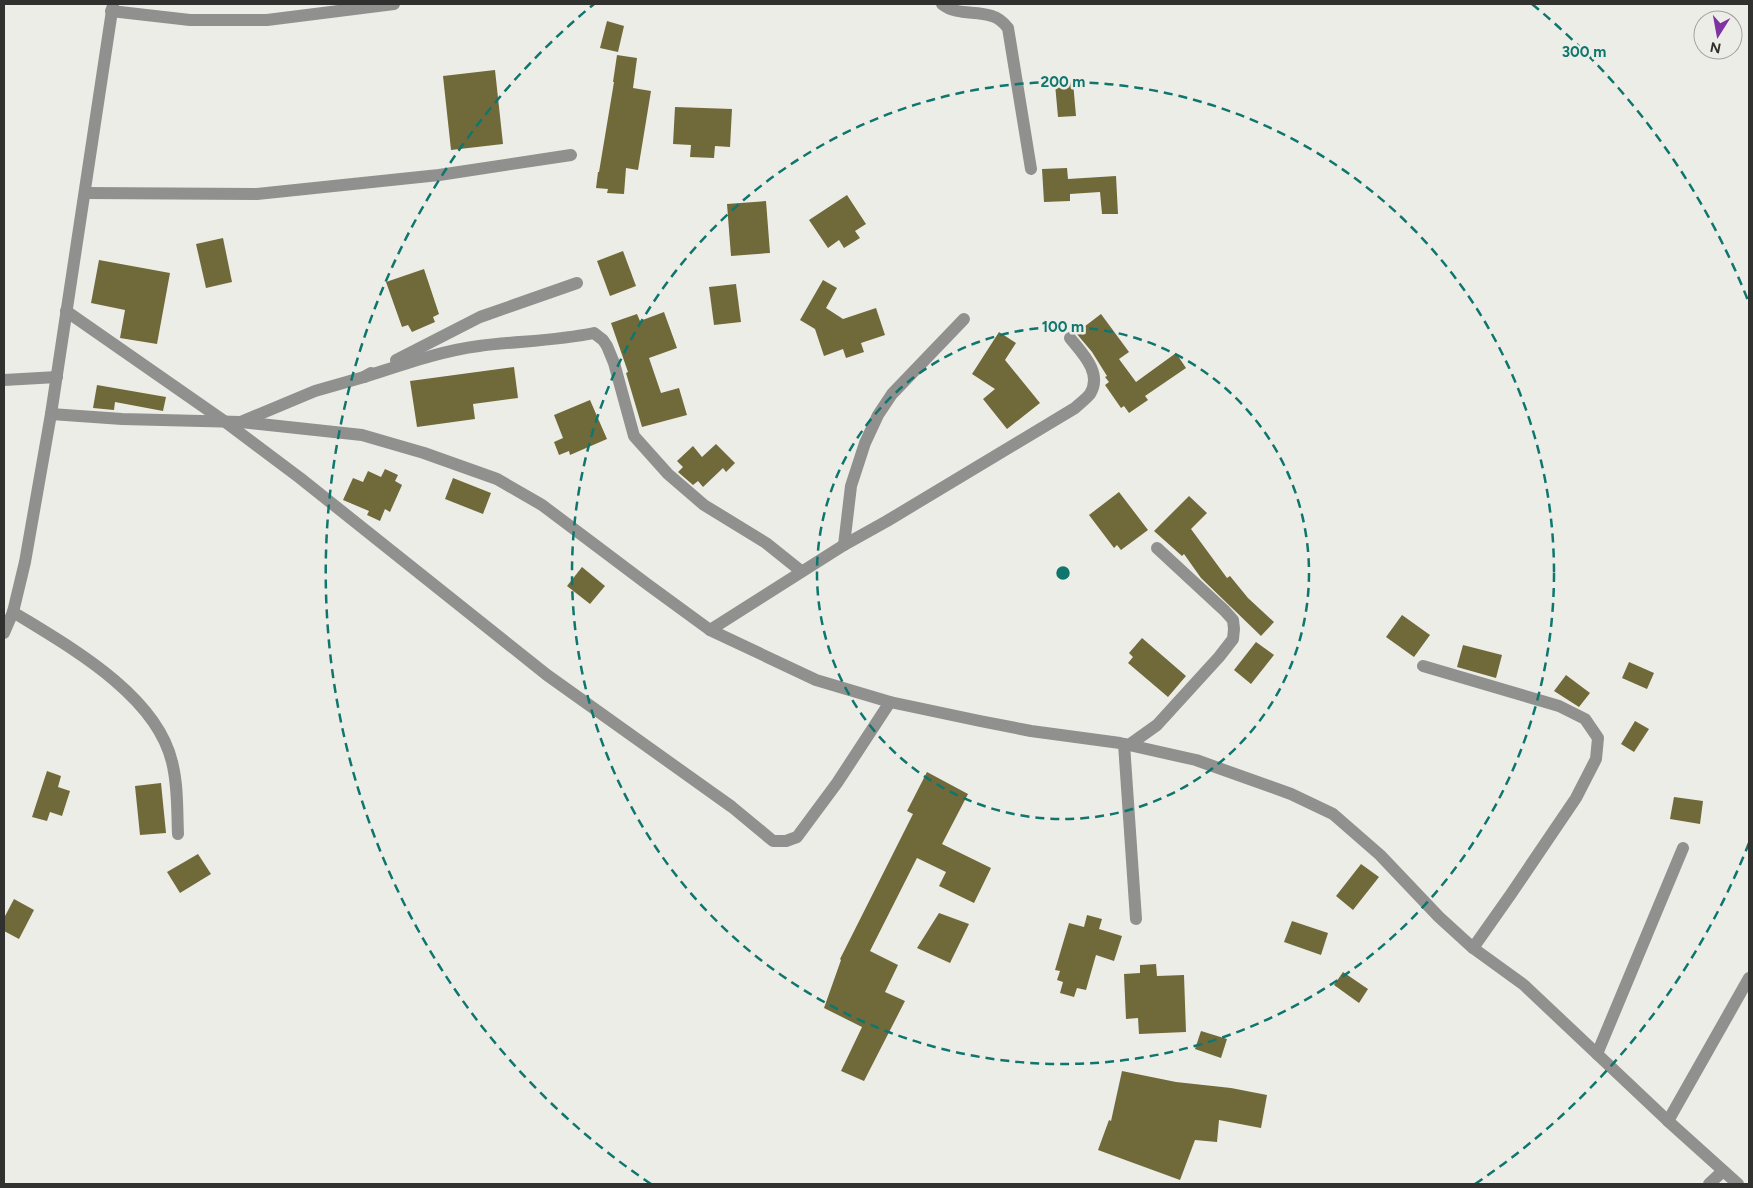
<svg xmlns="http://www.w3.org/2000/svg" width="1753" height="1188" viewBox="0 0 1753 1188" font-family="Figtree,sans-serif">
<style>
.building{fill:#706a3a}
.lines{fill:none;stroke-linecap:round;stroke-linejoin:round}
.minor{stroke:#90908e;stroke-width:12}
.ring{fill:none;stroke:#0f766e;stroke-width:2.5;stroke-dasharray:9 6}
.centre{fill:#0f766e;stroke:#edede8;stroke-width:2.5}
.ring-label{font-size:15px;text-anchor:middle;font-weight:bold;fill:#0f766e;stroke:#edede8;stroke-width:5;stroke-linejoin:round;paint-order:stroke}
</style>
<rect width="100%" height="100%" fill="#edede8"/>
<g class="building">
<polygon points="607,21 624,26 618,52 600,48"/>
<polygon points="617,55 637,58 633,88 651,91 638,170 626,168 624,194 607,193 608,189 596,188 598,172 599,172 614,82 613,82"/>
<polygon points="495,70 503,144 451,150 443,76"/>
<polygon points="1073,82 1076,116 1058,117 1055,84"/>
<polygon points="675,107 732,109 730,147 715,146 714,158 690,157 691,145 673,144"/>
<polygon points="1067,168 1068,179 1116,176 1118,214 1102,214 1100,192 1070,194 1070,201 1044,202 1042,169"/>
<polygon points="847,195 866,224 855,231 860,238 844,248 839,240 828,248 809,220"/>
<polygon points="766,201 770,253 731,256 727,204"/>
<polygon points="223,238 232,282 206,288 196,244"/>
<polygon points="623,251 636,286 610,296 597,261"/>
<polygon points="99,260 170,273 157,344 120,338 125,310 91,303"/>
<polygon points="424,269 439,314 433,317 435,322 412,332 408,325 402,327 386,282"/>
<polygon points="823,280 837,288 826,308 843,319 876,308 885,335 861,343 864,352 846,358 843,349 824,356 815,329 800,320"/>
<polygon points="736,284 741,322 714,325 709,287"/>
<polygon points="664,312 677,348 649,358 661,393 679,388 687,415 642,427 626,373 628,372 611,323 637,314 640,321"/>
<polygon points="1101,314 1129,352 1119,359 1136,382 1176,353 1186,368 1145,396 1148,400 1129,413 1124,406 1121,408 1105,385 1109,382 1105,377 1107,376 1092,352 1076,333"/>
<polygon points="999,332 1016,343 1005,360 1040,403 1007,429 983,399 995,389 972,374"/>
<polygon points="514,367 518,398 473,404 475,419 417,427 410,381"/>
<polygon points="97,385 166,397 163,411 115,402 114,410 93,408"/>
<polygon points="590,400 607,439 570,455 569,451 559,455 554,442 563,438 554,415"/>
<polygon points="716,444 735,463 726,472 723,468 703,487 698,481 693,485 678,472 683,467 677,461 693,446 702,457"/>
<polygon points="385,469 398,475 395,481 402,485 390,512 385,509 380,521 367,515 369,511 343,500 353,478 363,482 368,471 381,477"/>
<polygon points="453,478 491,493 483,514 445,499"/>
<polygon points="1119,492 1148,530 1121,550 1117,545 1114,548 1089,515"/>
<polygon points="1189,496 1207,513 1191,529 1227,578 1230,576 1248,598 1274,622 1261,636 1201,578 1184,554 1182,556 1154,531"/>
<polygon points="582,567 605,586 590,604 567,586"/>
<polygon points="1402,615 1430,635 1414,657 1386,637"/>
<polygon points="1142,638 1186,676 1168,697 1128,663 1133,657 1129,653"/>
<polygon points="1256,642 1274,655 1251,684 1234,670"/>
<polygon points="1463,645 1502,655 1496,678 1457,667"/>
<polygon points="1629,662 1654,673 1647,689 1622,678"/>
<polygon points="1566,675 1590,693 1579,707 1554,691"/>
<polygon points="1635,721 1649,729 1634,752 1621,744"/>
<polygon points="47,771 61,776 58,787 70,791 62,816 50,812 47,821 32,817"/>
<polygon points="927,772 968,794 942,844 991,868 974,903 939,886 946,872 917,858 870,951 898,965 885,992 905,1001 864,1081 841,1071 862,1027 824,1008 841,960 840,959 913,814 907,811"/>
<polygon points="161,783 166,833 140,835 135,786"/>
<polygon points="1674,797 1703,801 1700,824 1670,819"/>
<polygon points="198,854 211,874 180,893 167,872"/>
<polygon points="1361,864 1379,877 1353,910 1336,896"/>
<polygon points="14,899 34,910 19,939 4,931 4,918"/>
<polygon points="939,913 969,924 950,963 917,948"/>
<polygon points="1087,915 1102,919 1099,929 1122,936 1114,961 1096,955 1086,990 1077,988 1074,997 1060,993 1063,982 1057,980 1060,971 1055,970 1069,923 1084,927"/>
<polygon points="1292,921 1328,933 1321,955 1284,942"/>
<polygon points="1156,964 1157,976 1184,975 1186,1032 1139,1034 1138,1018 1126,1019 1124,974 1140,973 1140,965"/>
<polygon points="1343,972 1368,989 1359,1003 1334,985"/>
<polygon points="1201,1031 1227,1039 1221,1058 1195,1049"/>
<polygon points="1122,1071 1176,1082 1231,1088 1267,1095 1261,1128 1219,1120 1217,1142 1195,1140 1180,1180 1098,1150 1109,1120 1111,1121"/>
</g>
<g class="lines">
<g class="minor">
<path d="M942,4C957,16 975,10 992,16C999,18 1004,23 1008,28L1031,169"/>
<polyline points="111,11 190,20 267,20 394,4"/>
<polyline points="85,193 257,194 439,175 571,155"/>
<polyline points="66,311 224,421 300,478 547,675 732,807 773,841 786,841 797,837 837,783 890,702"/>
<polyline points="396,360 480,317 577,283"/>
<path d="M364,377C402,365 440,351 479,346C518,341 556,341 594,333L603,340L607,346L614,363L634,436L668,474L704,505L766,543L801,571"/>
<polyline points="4,380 57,377"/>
<polyline points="51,414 122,419 241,422 362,435 424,453 497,479 542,505 647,584 710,630 816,680 890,702 980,721 1031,731 1120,743 1196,760 1291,794 1333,814 1380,855 1439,917 1473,948 1524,985 1668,1121 1738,1184"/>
<polyline points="243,421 315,391 364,377 371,373"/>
<polyline points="844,545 851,486 865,443 878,415 892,394 964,319"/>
<path d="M13,612C68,646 156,694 172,762C178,785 177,810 178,834"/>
<path d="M710,630L844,545L887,521L1075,408C1079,404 1086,399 1090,394C1103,373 1082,353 1070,338"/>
<polyline points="4,633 13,612 25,562 51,414 113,4"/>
<polyline points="1423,666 1559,706 1585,719 1598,738 1596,759 1576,798 1511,894 1473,948"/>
<polyline points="1124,744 1136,919"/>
<polyline points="1129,745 1157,725 1219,657 1233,639 1234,629 1233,620 1225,611 1157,548"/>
<polyline points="1597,1054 1683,848"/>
<polyline points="1668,1121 1749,978"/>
<polyline points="1709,1184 1723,1171"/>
</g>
</g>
<g class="ring">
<circle cx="1063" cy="573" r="246"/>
<circle cx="1063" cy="573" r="491"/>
<path d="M1749 843A737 737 0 0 1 1475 1184M651 1184A737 737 0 0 1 594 4M1532 4A737 737 0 0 1 1749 303"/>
</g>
<circle cx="1063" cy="573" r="8" class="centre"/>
<g class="ring-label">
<text x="1584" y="57">300 m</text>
<text x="1063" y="87">200 m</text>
<text x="1063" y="332">100 m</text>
</g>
<rect width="1753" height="1188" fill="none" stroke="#31312f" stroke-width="10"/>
<g transform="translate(1718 35) rotate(191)"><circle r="24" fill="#edede8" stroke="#a2a29e"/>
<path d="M0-4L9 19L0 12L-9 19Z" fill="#7e32a4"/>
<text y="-8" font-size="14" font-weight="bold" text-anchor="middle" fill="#31312f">N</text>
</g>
</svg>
